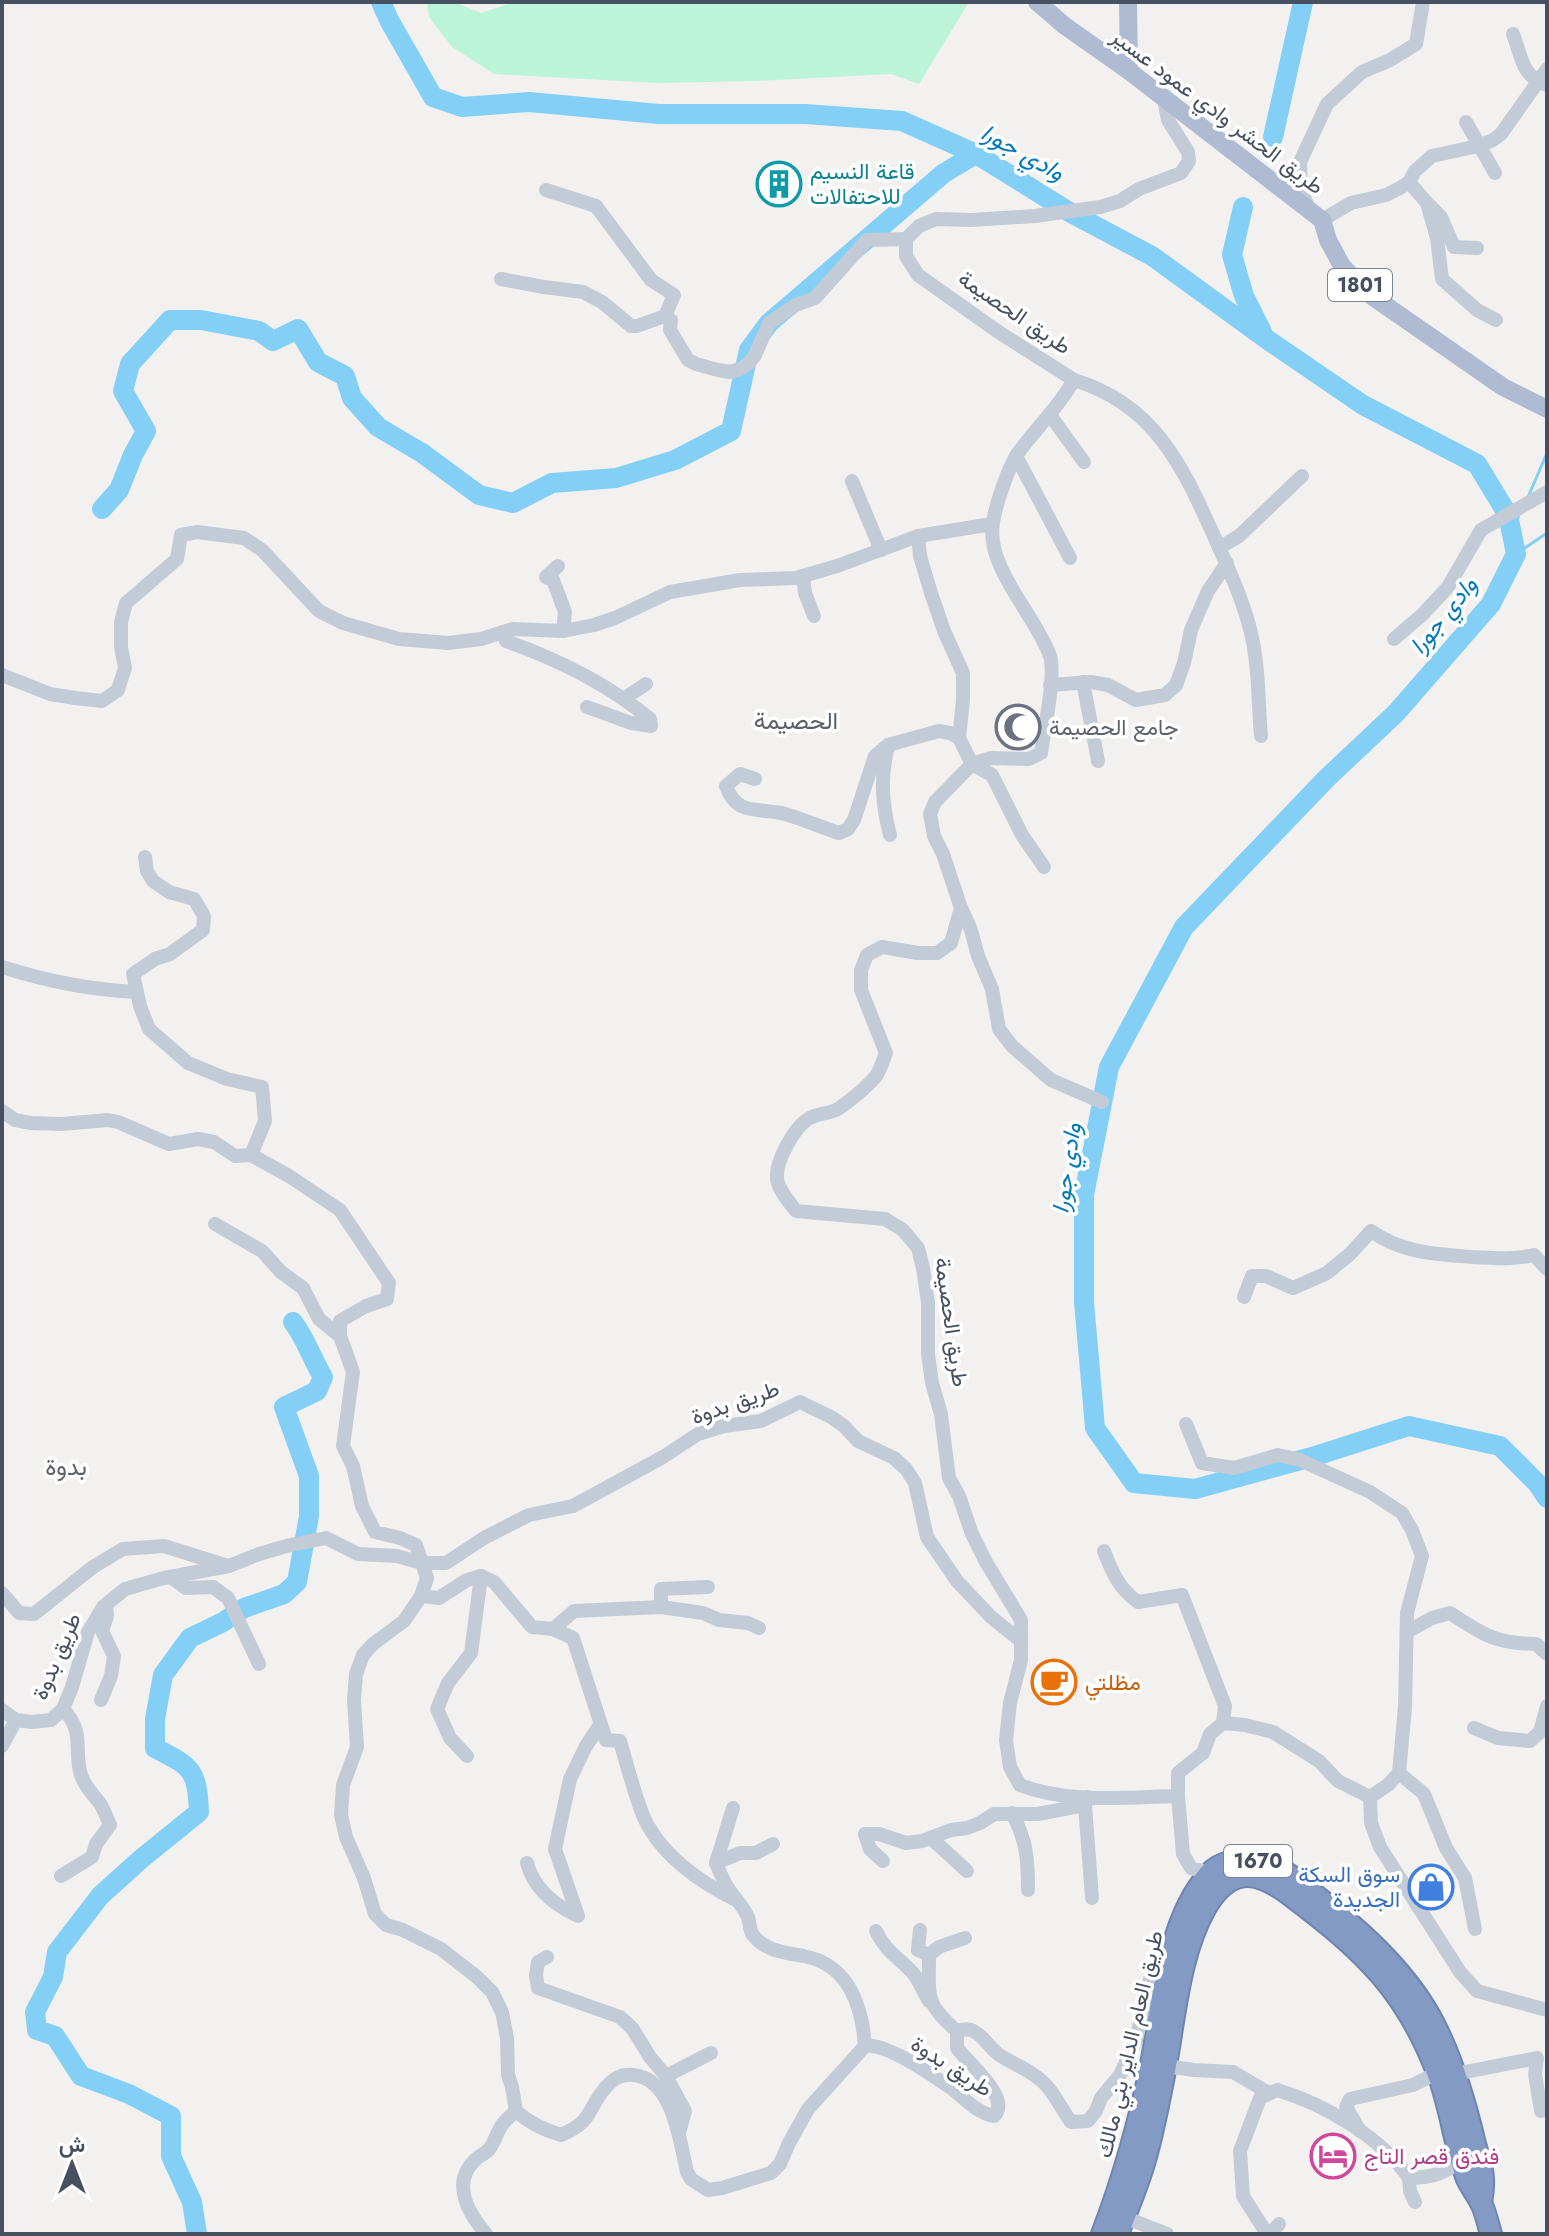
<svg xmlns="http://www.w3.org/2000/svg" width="1549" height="2236" viewBox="0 0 1549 2236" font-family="Jost,Vazirmatn,sans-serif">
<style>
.green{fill:#bbf4d9}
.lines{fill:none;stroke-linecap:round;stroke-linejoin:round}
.stream{stroke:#84cff6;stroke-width:3}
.river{stroke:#84cff6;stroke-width:20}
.highway-casing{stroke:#6e85b0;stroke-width:24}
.minor{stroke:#c3cbd7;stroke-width:14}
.major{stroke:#aebbd2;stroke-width:18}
.highway{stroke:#839ac4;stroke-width:20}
.labels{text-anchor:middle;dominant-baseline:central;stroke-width:7;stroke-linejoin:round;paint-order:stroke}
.shield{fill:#fff;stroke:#7e8490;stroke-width:2}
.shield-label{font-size:20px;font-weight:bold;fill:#465061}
.street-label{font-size:22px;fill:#465061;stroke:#fff}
.culture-label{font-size:22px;fill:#0d838f;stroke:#fff;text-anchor:start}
.worship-label{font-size:22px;fill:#5b616d;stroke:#fff;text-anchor:start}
.food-label{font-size:22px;fill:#c56008;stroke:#fff;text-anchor:start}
.shop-label{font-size:22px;fill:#366cbe;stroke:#fff;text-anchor:end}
.hotel-label{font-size:22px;fill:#b23c85;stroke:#fff;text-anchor:start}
.water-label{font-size:24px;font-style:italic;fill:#0079ba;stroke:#fff}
.neighbourhood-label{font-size:24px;fill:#5c5f67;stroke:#fff}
</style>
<rect width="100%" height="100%" fill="#f3f1f0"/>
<polygon class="green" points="427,2 454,2 481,13 514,2 969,2 919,84 891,74 756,81 658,83 494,74 452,47 429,17"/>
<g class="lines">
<g class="stream">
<polyline points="1528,497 1547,453"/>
<polyline points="1512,531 1519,515"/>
<polyline points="1516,554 1547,533"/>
</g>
<g class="river">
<polyline points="381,2 389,20 433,97 462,107 529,102 659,114 805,114 902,121 976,154 1071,213 1152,256 1265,338 1363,405 1477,464 1508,515 1516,554 1491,604 1396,713 1327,778 1184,927 1109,1067 1084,1195 1084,1302 1095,1428 1134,1483 1195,1489 1312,1457 1409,1426 1500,1446 1537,1483 1547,1498"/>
<polyline points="1273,137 1303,2"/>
<polyline points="1243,207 1232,255 1244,296 1262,332"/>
<polyline points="102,509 119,490 133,455 146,431 123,391 130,364 170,320 201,320 259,331 273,341 298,329 318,362 345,376 352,398 378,427 422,453 479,495 513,503 552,483 616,478 675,460 731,431 749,350 769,323 944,173 976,154"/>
<path d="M197,2234L192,2202L171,2156V2116L129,2094L81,2076L55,2036L37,2030L35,2012L53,1977L57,1952L100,1896L141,1859L199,1812C197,1769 192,1767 155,1748V1719L163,1675L190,1638L223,1622L244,1608L284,1594L297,1582L309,1516V1476L284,1407L317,1391L323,1377C312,1359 306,1339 293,1322"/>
</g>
<g class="highway-casing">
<g id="highway">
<path d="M1102,2234C1124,2177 1140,2119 1152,2059C1163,2000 1167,1922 1208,1875C1220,1860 1246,1857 1264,1862C1281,1867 1297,1880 1310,1891C1356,1927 1402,1966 1431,2018C1452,2057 1465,2101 1475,2144C1478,2155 1483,2167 1483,2179C1484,2187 1482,2195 1481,2203"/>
<path d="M1118,2234C1127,2210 1138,2185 1145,2160C1154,2129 1160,2097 1166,2065C1175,2015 1180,1952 1206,1907C1230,1867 1255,1869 1290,1895C1363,1950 1408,1991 1440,2080C1451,2112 1455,2147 1467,2179C1471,2188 1478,2196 1482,2205C1486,2214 1488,2224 1491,2234"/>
</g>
</g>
<g class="minor">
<path d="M1513,34C1522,57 1521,76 1547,85"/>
<path d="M1164,99L1168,120L1188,152L1189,161L1181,173L1139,189L1120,201L1100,207L1035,216L971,220L936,219L919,226L906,239V256L918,275L997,331L1074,380C1058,408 1037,427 1018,453C1008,468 996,504 993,522C985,568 1036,615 1050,656C1056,675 1044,731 1041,753L1029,759L991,758L972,764L935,802L930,814L934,836L943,854L961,908L951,943L937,953H918L882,947L867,955L861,970V990L886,1053C883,1060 881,1069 876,1076C867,1087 850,1101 838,1109C829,1114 817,1113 808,1119C794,1128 775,1162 777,1179C779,1191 789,1202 796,1211L885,1219L903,1230L918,1248L923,1268L928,1303V1354L932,1383L941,1414L949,1478L959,1496L972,1534L986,1562L1021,1620V1660L1010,1703L1006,1740L1010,1767L1020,1785C1068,1804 1127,1797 1178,1796L1183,1854L1191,1868L1209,1873"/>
<polyline points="1466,122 1495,173"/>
<polyline points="1409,182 1427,203 1437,238 1442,279 1477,310 1496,320"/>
<polyline points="546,190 596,206 651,280 674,295 665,316"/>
<polyline points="1427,203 1441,217 1454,247 1477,248"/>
<polyline points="1308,208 1301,187 1300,162 1327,104 1362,72 1390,60 1416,44 1423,2"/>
<polyline points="1322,220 1351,203 1386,195 1400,188 1409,182 1415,171 1432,156 1478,146 1493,140 1501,134 1547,69"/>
<polyline points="501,279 544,287 583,292 602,302 631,326 637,326 665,316 671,320 670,330 688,360 696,364 718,370 730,372 740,369 749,363 755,355 769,323 796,305 815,298 867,240 906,239"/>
<path d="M1074,380C1154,404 1182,465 1214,536C1228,568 1243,599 1251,633C1259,666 1258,702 1261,736"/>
<polyline points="1050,415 1084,462"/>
<polyline points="1016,456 1070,558"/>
<polyline points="852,481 881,550"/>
<polyline points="992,524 918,536 920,556 931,593 944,631 963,673 963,700 959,738 972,764 992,775 1022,835 1044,867"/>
<polyline points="1219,548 1239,536 1302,476"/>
<polyline points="558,566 546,577 553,580 565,612 563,631"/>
<polyline points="803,576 805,593 814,616"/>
<path d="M503,632L506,641C557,659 608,684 650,719L651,726L631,723L587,707"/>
<polyline points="1394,639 1423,614 1448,587 1481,530 1547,492"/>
<polyline points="2,675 50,694 75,698 102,701 118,690 125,668 121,647 121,622 126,603 177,559 181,535 197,532 244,538 262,550 319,611 343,623 399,639 448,643 481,639 513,629 563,631 594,625 615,618 670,592 740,580 796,578 837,566 918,536"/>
<polyline points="1083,682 1098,761"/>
<polyline points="1050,685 1091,682 1108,685 1136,700 1165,695 1176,685 1184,663 1191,630 1208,591 1227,563"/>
<polyline points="625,698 646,684"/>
<path d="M888,746C880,778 882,804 890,835"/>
<path d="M755,779L740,774L726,786C729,795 733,801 741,806C754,812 771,810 785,814C803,819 820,827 839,833L848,829L854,820L875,756L888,745L939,731L950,733L959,738"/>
<polyline points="145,857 147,871 153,881 169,892 194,899 204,916 203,930 170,954 155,959 133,974 140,1006 149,1029 188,1063 227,1079 262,1087 265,1121 251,1155"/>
<polyline points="961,908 971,930 978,956 992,989 999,1029 1012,1046 1051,1080 1102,1102"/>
<path d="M2,967C46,981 91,990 137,992"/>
<polyline points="2,1111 15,1120 31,1123 62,1124 108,1120 118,1122 169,1144 198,1139 214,1142 235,1156 251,1155 289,1176 340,1210 389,1283 387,1299 366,1306 340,1321 340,1336 353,1372 343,1446 353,1466 362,1506 375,1532 400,1538 416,1545 422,1563 446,1563 484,1538 529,1515 573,1506 663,1457 698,1434 724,1426 761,1421 800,1402 831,1417 844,1426 858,1441 894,1458 906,1469 915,1483 927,1537 957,1581 991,1617 1021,1641"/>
<polyline points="215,1224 262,1251 281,1272 303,1288 319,1319 340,1336"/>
<path d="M1244,1297L1252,1276H1266L1293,1288L1327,1273L1350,1254L1371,1231C1402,1253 1435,1254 1472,1257C1494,1258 1512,1260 1534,1255L1547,1269"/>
<polyline points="1186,1424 1202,1463 1234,1468 1278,1455 1300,1460 1370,1492 1402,1513 1412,1530 1422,1556 1407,1613 1405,1707 1399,1773 1388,1785 1370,1797"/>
<path d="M1104,1551C1112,1572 1119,1589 1138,1602L1182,1595L1225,1706L1223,1723"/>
<polyline points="171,1577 186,1588 213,1587 228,1598 259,1664"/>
<polyline points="2,1593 19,1613 34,1614 93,1567 123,1549 164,1546 228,1566"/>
<path d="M421,1596L439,1598L467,1580L481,1576L494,1582L532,1627L553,1629L573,1638L606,1740L620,1741C627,1765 633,1789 642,1813C658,1853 699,1882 736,1900"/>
<polyline points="661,1607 661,1589 708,1587"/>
<polyline points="553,1629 574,1611 661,1607 703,1613 719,1620 748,1623 759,1628"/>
<path d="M1407,1632L1432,1618L1450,1613C1482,1634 1496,1644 1536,1644L1547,1654"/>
<polyline points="101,1700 111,1676 114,1656 102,1631 107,1616 106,1605"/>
<path d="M2,1710L16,1720L32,1722L51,1720L63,1709L72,1687L88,1632L103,1607L125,1589L164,1578L229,1566L259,1554L290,1545L326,1538L358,1554L397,1556L422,1563L427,1578L421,1596L404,1621L373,1644L363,1655L356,1674L354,1700L357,1747L343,1785L341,1815L346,1837L364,1878L375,1914L386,1925L403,1930L441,1949L477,1977L492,1992L502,2012L507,2038L508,2075L512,2087L516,2111C529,2123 544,2130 561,2135C595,2120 586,2110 606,2087C614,2078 621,2074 633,2075C673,2078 680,2142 687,2172L691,2179L708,2190L722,2188L771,2173L780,2164L789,2143L808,2109L865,2046C886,2042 933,2076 951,2088C964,2098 977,2113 994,2116C1012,2098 968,2063 957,2048V2031C963,2029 969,2028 975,2032C984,2037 990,2048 998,2054C1014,2065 1032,2070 1046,2085C1056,2096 1062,2110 1071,2122L1088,2121L1096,2111L1101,2098L1120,2075L1136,2040L1150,1979L1162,1952L1170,1943"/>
<polyline points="1474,1728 1498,1738 1530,1741 1540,1732 1547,1706"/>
<polyline points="2,1746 16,1720"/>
<polyline points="467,1756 450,1738 437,1709 448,1683 471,1653 481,1576"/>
<polyline points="1399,1773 1424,1794 1446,1848 1465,1878 1475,1929"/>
<polyline points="1178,1796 1178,1773 1203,1753 1210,1734 1223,1723 1245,1725 1273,1732 1319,1761 1338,1781 1370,1797"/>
<polyline points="1370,1797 1371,1823 1380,1847 1460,1972 1477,1991 1547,2010"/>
<polyline points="1085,1805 1092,1898"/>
<path d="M733,1808L716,1863C720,1873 724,1883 730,1891C736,1899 744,1908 748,1917C750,1923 749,1930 753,1935C765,1951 786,1953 804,1956C849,1965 862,2005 865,2046"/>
<path d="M1012,1813C1027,1841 1028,1859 1028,1890"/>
<polyline points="931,1838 967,1871"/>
<polyline points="883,1861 870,1849 865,1834 879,1834 906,1843 922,1841 951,1830 967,1828 980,1823 994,1814 1038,1814 1085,1805 1087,1797"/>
<path d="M527,1863C534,1889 554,1905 578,1916L555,1849L570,1779L586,1746L600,1725"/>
<polyline points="716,1863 740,1853 756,1853 773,1844"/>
<path d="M61,1876L92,1857L96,1844L110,1825C107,1818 104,1809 99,1802C92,1793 85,1787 81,1775C73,1750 86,1733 63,1709"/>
<polyline points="920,1930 918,1950 929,1955"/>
<path d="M876,1931C885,1951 898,1957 912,1972C919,1979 923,1992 929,2001"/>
<polyline points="547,1957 538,1962 536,1975 538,1988 620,2017 632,2028 650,2057 666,2076"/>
<path d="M957,2031C924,2003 929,1996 929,1955L939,1947L965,1938"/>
<polyline points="1165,2066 1194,2070 1233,2072 1269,2093"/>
<polyline points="1455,2074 1537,2058 1535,2074 1541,2111"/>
<polyline points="1360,2131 1346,2107 1350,2099 1413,2085 1437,2073"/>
<polyline points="679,2133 685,2111 666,2076 711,2053"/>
<polyline points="1409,2178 1410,2191 1415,2202"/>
<polyline points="1124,2217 1167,2234"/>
<path d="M486,2234C468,2213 451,2183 475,2160C480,2155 486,2154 490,2148C495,2141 497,2132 502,2125C505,2120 512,2115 516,2111"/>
<path d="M1267,2234L1243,2196L1240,2151L1260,2098L1277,2090C1324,2104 1381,2137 1409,2178C1433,2177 1442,2175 1462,2160"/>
<polyline points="1270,2234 1279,2224"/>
</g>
<g class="major">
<polyline points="1037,2 1065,26 1129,71 1322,220 1328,240 1342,266 1369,294 1503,387 1547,409"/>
<polyline points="1128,2 1129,71"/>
</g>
<use href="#highway" class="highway"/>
</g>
<defs>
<g id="building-ring" transform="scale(2.3)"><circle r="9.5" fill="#fff" stroke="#0f9aa8" stroke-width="1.5"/><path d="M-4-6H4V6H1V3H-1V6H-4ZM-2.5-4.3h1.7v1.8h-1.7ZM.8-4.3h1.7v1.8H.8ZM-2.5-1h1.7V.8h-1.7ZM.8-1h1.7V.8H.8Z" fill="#0f9aa8"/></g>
<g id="mosque-ring" transform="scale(2.3)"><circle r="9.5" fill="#fff" stroke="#6b7280" stroke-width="1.5"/><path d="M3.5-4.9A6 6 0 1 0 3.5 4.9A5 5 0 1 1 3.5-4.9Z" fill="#6b7280"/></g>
<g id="cafe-ring" transform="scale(2.3)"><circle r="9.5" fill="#fff" stroke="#e8710a" stroke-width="1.5"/><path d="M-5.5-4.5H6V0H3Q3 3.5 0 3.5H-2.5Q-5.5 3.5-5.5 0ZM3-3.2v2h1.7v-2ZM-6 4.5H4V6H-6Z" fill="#e8710a"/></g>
<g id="shop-ring" transform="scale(2.3)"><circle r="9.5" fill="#fff" stroke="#3f7fe0" stroke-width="1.5"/><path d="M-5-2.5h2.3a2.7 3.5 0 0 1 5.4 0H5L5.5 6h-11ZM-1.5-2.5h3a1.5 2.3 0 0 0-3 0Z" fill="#3f7fe0"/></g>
<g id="hotel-ring" transform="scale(2.3)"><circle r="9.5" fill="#fff" stroke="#d1479c" stroke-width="1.5"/><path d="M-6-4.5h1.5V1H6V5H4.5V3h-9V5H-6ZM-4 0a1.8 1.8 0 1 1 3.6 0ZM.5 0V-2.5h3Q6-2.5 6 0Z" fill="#d1479c"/></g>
</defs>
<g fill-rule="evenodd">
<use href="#building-ring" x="779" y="184"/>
<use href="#mosque-ring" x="1018" y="727"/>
<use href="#cafe-ring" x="1054" y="1682"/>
<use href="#shop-ring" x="1431" y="1887"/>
<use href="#hotel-ring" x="1333" y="2156"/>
</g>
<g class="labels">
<g class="shield">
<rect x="1328" y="269" width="64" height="32" rx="6"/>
<rect x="1224" y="1845" width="68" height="32" rx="6"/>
</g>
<g class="shield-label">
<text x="1360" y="285">1801</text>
<text x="1258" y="1861">1670</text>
</g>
<g class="street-label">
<text transform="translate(1218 111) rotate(37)">طريق الحشر وادي عمود عسير</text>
<text transform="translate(1015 312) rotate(34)">طريق الحصيمة</text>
<text transform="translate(952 1322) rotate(82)">طريق الحصيمة</text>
<text transform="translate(735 1402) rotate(-19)">طريق بدوة</text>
<text transform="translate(56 1656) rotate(-67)">طريق بدوة</text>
<text transform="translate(1129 2044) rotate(-77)">طريق العام الداير بني مالك</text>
<text transform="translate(952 2066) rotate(33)">طريق بدوة</text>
</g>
<g class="culture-label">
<text x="810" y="171">قاعة النسيم<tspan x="810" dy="25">للاحتفالات</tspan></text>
</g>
<g class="worship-label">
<text x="1049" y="727">جامع الحصيمة</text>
</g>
<g class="food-label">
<text x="1085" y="1682">مظلتي</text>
</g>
<g class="shop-label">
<text x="1400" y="1874">سوق السكة<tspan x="1400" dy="25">الجديدة</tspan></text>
</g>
<g class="hotel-label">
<text x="1364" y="2156">فندق قصر التاج</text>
</g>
<g class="water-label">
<text transform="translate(1023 152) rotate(29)">وادي جورا</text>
<text transform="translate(1443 615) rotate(-51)">وادي جورا</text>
<text transform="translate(1066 1168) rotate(-82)">وادي جورا</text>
</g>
<g class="neighbourhood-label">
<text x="796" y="720">الحصيمة</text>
<text x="66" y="1466">بدوة</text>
</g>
</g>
<rect width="1549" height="2236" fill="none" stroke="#465061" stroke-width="8"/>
<g transform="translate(72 2164)" stroke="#ffffff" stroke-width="6" paint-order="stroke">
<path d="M0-6L14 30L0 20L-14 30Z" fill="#465061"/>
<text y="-12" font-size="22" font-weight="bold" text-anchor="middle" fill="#465061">ش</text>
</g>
</svg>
